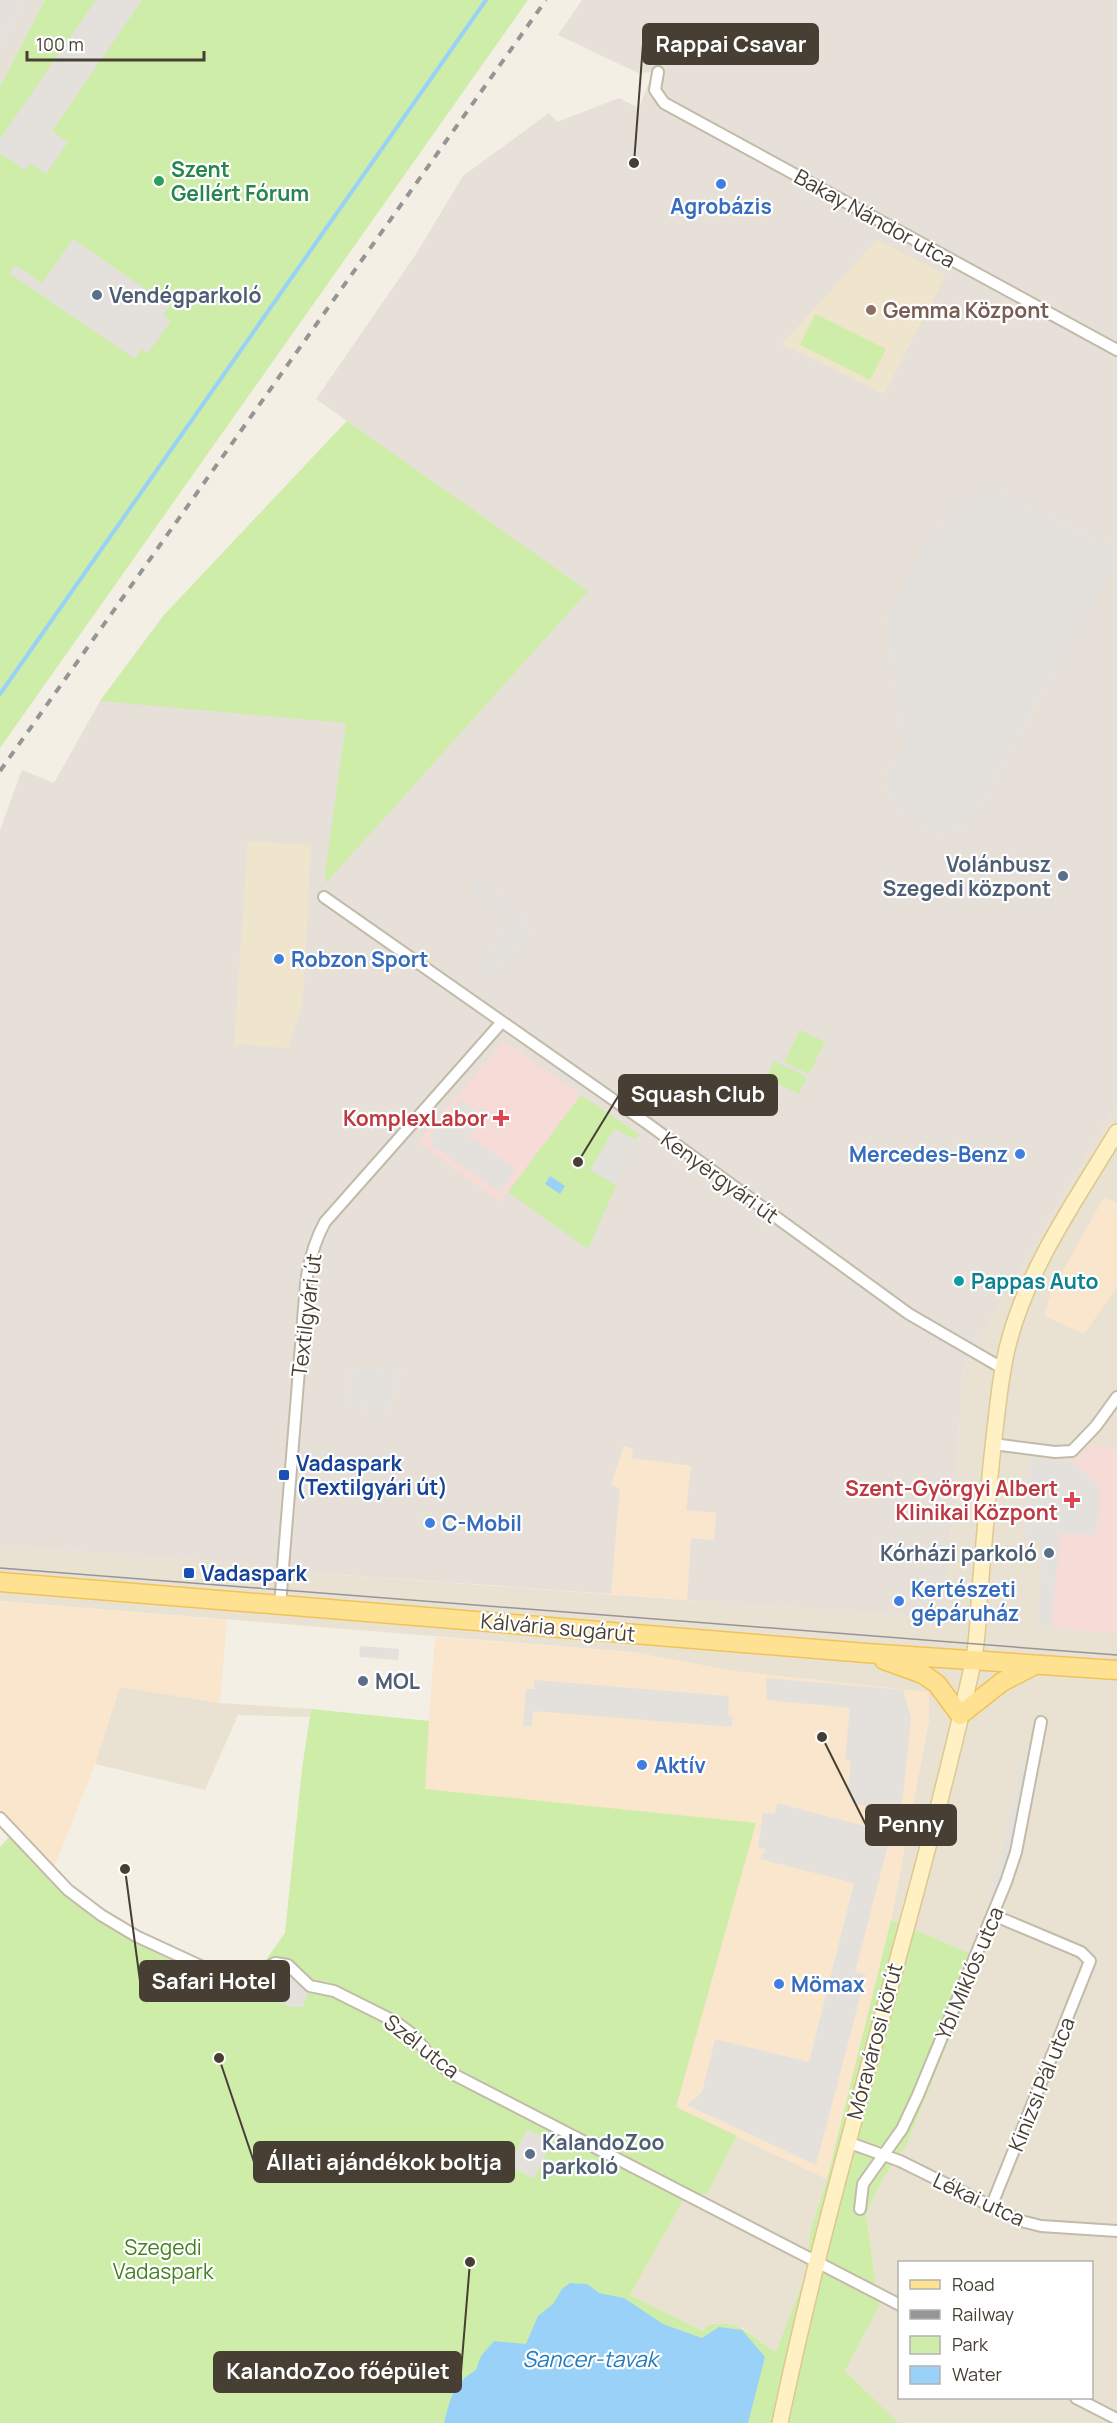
<svg xmlns="http://www.w3.org/2000/svg" width="1117" height="2423" viewBox="0 0 1117 2423" font-family="Manrope,sans-serif">
<style>
.residential{fill:#e9e2d2;fill-rule:evenodd}
.commercial{fill:#f9e6cd}
.industrial{fill:#e6e0d9}
.education{fill:#efe5cc}
.medical{fill:#f6dbd6}
.green{fill:#ceeda8}
.parking{fill:#e4e1dd}
.water{fill:#99d1f8}
.lines{fill:none;stroke-linecap:round;stroke-linejoin:round}
.stream{stroke:#99d1f8;stroke-width:4}
.street-casing{stroke:#c3baa9;stroke-width:14}
.secondary-casing{stroke:#dcc891;stroke-width:18}
.primary-casing{stroke:#f0c356;stroke-width:21}
.street{stroke:#fff;stroke-width:10}
.secondary{stroke:#fff1c3;stroke-width:15}
.primary{stroke:#ffe192;stroke-width:18}
.tram{stroke:#959595;stroke-width:1.5}
.rail{stroke:#959595;stroke-width:4;stroke-dasharray:8 8;stroke-linecap:butt}
.leisure-dot{fill:#2e9e5b;stroke:#fff;stroke-width:2}
.shop-dot{fill:#3f7fe0;stroke:#fff;stroke-width:2}
.service-dot{fill:#5c6f8a;stroke:#fff;stroke-width:2}
.education-dot{fill:#8d6e63;stroke:#fff;stroke-width:2}
.health-dot{fill:#e0444e;stroke:#fff;stroke-width:2}
.culture-dot{fill:#0f9aa8;stroke:#fff;stroke-width:2}
.transit-dot{fill:#1a4fb4;stroke:#fff;stroke-width:2}
.labels{text-anchor:middle;dominant-baseline:central;stroke-width:4.5;stroke-linejoin:round;paint-order:stroke}
.leisure-label{font-size:21px;font-weight:bold;fill:#27864d;stroke:#fff;text-anchor:start}
.shop-label{font-size:21px;font-weight:bold;fill:#366cbe;stroke:#fff;text-anchor:start}
.street-label{font-size:21px;fill:#473f33;stroke:#fff}
.service-label{font-size:21px;font-weight:bold;fill:#4e5e75;stroke:#fff;text-anchor:start}
.education-label{font-size:21px;font-weight:bold;fill:#785e54;stroke:#fff;text-anchor:start}
.health-label{font-size:21px;font-weight:bold;fill:#be3a42;stroke:#fff;text-anchor:end}
.culture-label{font-size:21px;font-weight:bold;fill:#0d838f;stroke:#fff;text-anchor:start}
.transit-label{font-size:21px;font-weight:bold;fill:#164399;stroke:#fff;text-anchor:start}
.park-label{font-size:21px;fill:#447f20;stroke:#fff}
.water-label{font-size:22px;font-style:italic;fill:#217bbe;stroke:#fff}
.leader{fill:none;stroke:#473f33;stroke-width:2}
.callout-dot{fill:#473f33;stroke:#fff;stroke-width:2}
.callout{fill:#473f33;stroke:#473f33;stroke-width:2}
.callout-label{font-size:22px;text-anchor:middle;font-weight:bold;fill:#fff}
</style>
<rect width="100%" height="100%" fill="#f4efe4"/>
<g class="residential">
<path d="M1117,1104V2423H899L845,2371L879,2306L866,2215L882,2180L907,2144L982,1958L891,1920L929,1720V1693L733,1671L632,1652L0,1601V1546L265,1565L302,1572L945,1619L964,1367ZM900,2262H1092V2398H900Z"/>
<polygon points="120,1686 220,1703 311,1709 310,1717 238,1715 205,1790 95,1764"/>
<polygon points="737,2136 827,2179 810,2233 805,2276 776,2353 743,2328 704,2331 630,2295 685,2197 708,2193"/>
</g>
<g class="commercial">
<polygon points="1104,1197 1117,1203 1117,1288 1084,1334 1044,1316 1051,1292"/>
<polygon points="623,1445 633,1449 631,1458 691,1466 716,1513 714,1540 691,1538 687,1600 611,1594 620,1489 610,1485"/>
<polygon points="0,1601 227,1620 220,1703 120,1687 95,1764 54,1868 0,1828"/>
<polygon points="435,1637 632,1652 733,1671 929,1692 929,1720 891,1920 827,2179 675,2108 755,1823 424,1789"/>
</g>
<g class="industrial">
<polygon points="0,0 45,0 0,86"/>
<polygon points="582,0 1117,0 1117,1104 964,1367 945,1619 687,1600 691,1538 714,1540 716,1513 686,1510 691,1466 631,1458 633,1449 624,1446 611,1485 620,1489 611,1594 302,1572 265,1565 0,1546 0,830 22,770 54,783 100,701 164,615 347,421 316,399 416,254 463,176 549,113 557,122 619,98 639,108 653,72 638,73 558,35"/>
</g>
<g class="education">
<polygon points="877,240 946,275 884,394 782,344"/>
<polygon points="248,841 311,845 303,1000 289,1048 234,1044"/>
</g>
<g class="medical">
<polygon points="504,1041 581,1095 500,1202 418,1142"/>
<polygon points="1092,1445 1117,1448 1117,1633 1037,1626 1041,1565 1039,1541 1024,1539 1029,1458 1072,1462"/>
</g>
<g class="green">
<polygon points="45,0 528,0 0,748 0,86"/>
<polygon points="815,314 886,349 870,380 800,345"/>
<polygon points="347,421 588,591 326,883 325,873 346,723 100,701 164,615"/>
<polygon points="800,1030 825,1042 809,1074 784,1062"/>
<polygon points="774,1061 807,1077 799,1094 766,1078"/>
<polygon points="581,1095 639,1134 588,1249 508,1192"/>
<path d="M311,1709L429,1721L425,1789L756,1823L676,2107L737,2136L708,2193L685,2197L630,2295L703,2331L708,2325C742,2319 750,2337 776,2352L805,2276L810,2233L827,2179L891,1920L982,1958L907,2144L882,2180L866,2215L879,2306L845,2371L899,2423H0V1847L10,1836C48,1877 86,1915 135,1942C169,1961 208,1975 243,1992L285,1933L302,1769Z"/>
</g>
<g class="parking">
<polygon points="9,0 25,0 1,44 0,18"/>
<polygon points="96,0 142,0 52,131 68,142 46,174 30,163 25,170 0,153 0,139"/>
<polygon points="73,239 170,306 163,315 171,321 148,353 141,349 135,359 9,273 15,265 42,283"/>
<polygon points="986,483 1105,547 1110,541 1117,545 1117,561 969,824 936,836 897,807 885,782 886,776 903,747 887,618 926,540 964,499 977,497"/>
<polygon points="478,878 528,920 523,926 532,934 490,979 475,967 510,924 468,889"/>
<polygon points="462,1099 476,1112 481,1107 488,1113 470,1137 516,1169 500,1192 430,1144 433,1139 431,1135"/>
<polygon points="614,1129 637,1140 616,1185 590,1170"/>
<polygon points="352,1369 402,1372 386,1415 349,1403"/>
<polygon points="1029,1458 1073,1462 1100,1488 1096,1535 1060,1533 1052,1627 1037,1626 1041,1565 1039,1541 1024,1539"/>
<polygon points="360,1646 399,1649 398,1660 359,1657"/>
<polygon points="766,1678 903,1690 911,1718 903,1796 899,1815 852,1803 848,1791 851,1761 845,1760 850,1708 767,1700"/>
<polygon points="534,1680 729,1696 728,1715 733,1716 732,1727 533,1711 532,1726 523,1726 526,1689 534,1689"/>
<polygon points="1021,1763 1029,1765 1008,1866 994,1899 987,1896 999,1867"/>
<polygon points="777,1803 872,1828 870,1836 889,1841 855,1972 866,1975 816,2165 687,2105 702,2092 715,2039 809,2062 854,1883 760,1859 766,1849 758,1848 763,1813 775,1814"/>
<polygon points="275,1963 310,1986 303,2007 291,2007 240,1985 244,1981"/>
<polygon points="527,2129 552,2142 534,2179 509,2166"/>
</g>
<g class="water">
<polygon points="550,1176 565,1186 560,1194 545,1184"/>
<path d="M570,2283L587,2284L599,2293L624,2298L663,2324L702,2338L719,2327L742,2330L765,2357L748,2423H444C451,2398 452,2384 476,2370L481,2356L494,2341L526,2344L538,2316L553,2304L562,2289Z"/>
</g>
<g class="lines">
<polyline class="stream" points="0,694 486,0"/>
<g class="street-casing">
<g id="street">
<polyline points="658,72 655,90 664,103 1117,350"/>
<polyline points="324,897 648,1124 909,1314 1002,1368"/>
<polyline points="993,1444 1055,1452 1072,1451 1096,1426 1117,1397"/>
<path d="M280,1605L306,1283C309,1261 314,1242 325,1222L501,1023"/>
<polyline points="0,1818 68,1890 101,1915 136,1936 231,1980 250,1978 275,1963 288,1965 310,1986 334,1991 396,2022 412,2034 434,2060 451,2073 900,2305"/>
<polyline points="847,2142 900,2161 1021,2221 1041,2226 1117,2231"/>
<polyline points="991,2207 1090,1961 1081,1952 993,1915"/>
<polyline points="860,2209 863,2184 902,2129 918,2095 1006,1882 1016,1852 1041,1722"/>
<polyline points="1076,2398 1117,2419"/>
</g>
</g>
<g class="secondary-casing">
<path id="secondary" d="M780,2423C833,2167 916,1918 973,1663C978,1640 978,1614 980,1589C985,1533 989,1477 996,1421C999,1394 1002,1367 1009,1341C1029,1266 1077,1198 1117,1132"/>
</g>
<g class="primary-casing">
<g id="primary">
<polyline points="0,1582 866,1653 1117,1670"/>
<polyline points="884,1660 923,1674 937,1684 960,1715 1002,1682 1033,1666"/>
</g>
</g>
<use href="#street" class="street"/>
<use href="#secondary" class="secondary"/>
<use href="#primary" class="primary"/>
<polyline class="tram" points="0,1568 1117,1655"/>
<polyline class="rail" points="0,771 546,0"/>
</g>
<circle class="leisure-dot" cx="159" cy="181" r="6"/>
<g class="shop-dot">
<circle cx="721" cy="184" r="6"/>
<circle cx="279" cy="959" r="6"/>
<circle cx="1020" cy="1154" r="6"/>
<circle cx="430" cy="1523" r="6"/>
<circle cx="899" cy="1601" r="6"/>
<circle cx="642" cy="1765" r="6"/>
<circle cx="779" cy="1984" r="6"/>
</g>
<g class="service-dot">
<circle cx="97" cy="295" r="6"/>
<circle cx="1063" cy="876" r="6"/>
<circle cx="1049" cy="1553" r="6"/>
<circle cx="363" cy="1681" r="6"/>
<circle cx="530" cy="2154" r="6"/>
</g>
<circle class="education-dot" cx="871" cy="310" r="6"/>
<g class="health-dot">
<path d="M498 1109h6v6h6v6h-6v6h-6v-6h-6v-6h6z"/>
<path d="M1069 1491h6v6h6v6h-6v6h-6v-6h-6v-6h6z"/>
</g>
<circle class="culture-dot" cx="959" cy="1281" r="6"/>
<g class="transit-dot">
<rect x="278" y="1469" width="12" height="12" rx="3"/>
<rect x="183" y="1567" width="12" height="12" rx="3"/>
</g>
<g class="labels">
<g class="leisure-label">
<text x="171" y="169">Szent<tspan x="171" dy="24">Gellért Fórum</tspan></text>
</g>
<g class="shop-label">
<text x="721" y="206" text-anchor="middle">Agrobázis</text>
<text x="291" y="959">Robzon Sport</text>
<text x="1008" y="1154" text-anchor="end">Mercedes-Benz</text>
<text x="442" y="1523">C-Mobil</text>
<text x="911" y="1589">Kertészeti<tspan x="911" dy="24">gépáruház</tspan></text>
<text x="654" y="1765">Aktív</text>
<text x="791" y="1984">Mömax</text>
</g>
<g class="street-label">
<text transform="translate(875 218) rotate(29)">Bakay Nándor utca</text>
<text transform="translate(720 1177) rotate(36)">Kenyérgyári út</text>
<text transform="translate(306 1315) rotate(-83)">Textilgyári út</text>
<text transform="translate(558 1627) rotate(5)">Kálvária sugárút</text>
<text transform="translate(969 1973) rotate(-67)">Ybl Miklós utca</text>
<text transform="translate(874 2041) rotate(-75)">Móravárosi körút</text>
<text transform="translate(422 2046) rotate(38)">Szél utca</text>
<text transform="translate(1041 2084) rotate(-68)">Kinizsi Pál utca</text>
<text transform="translate(979 2199) rotate(25)">Lékai utca</text>
</g>
<g class="service-label">
<text x="109" y="295">Vendégparkoló</text>
<text x="1051" y="864" text-anchor="end">Volánbusz<tspan x="1051" dy="24">Szegedi központ</tspan></text>
<text x="1037" y="1553" text-anchor="end">Kórházi parkoló</text>
<text x="375" y="1681">MOL</text>
<text x="542" y="2142">KalandoZoo<tspan x="542" dy="24">parkoló</tspan></text>
</g>
<g class="education-label">
<text x="883" y="310">Gemma Központ</text>
</g>
<g class="health-label">
<text x="488" y="1118">KomplexLabor</text>
<text x="1058" y="1488">Szent-Györgyi Albert<tspan x="1058" dy="24">Klinikai Központ</tspan></text>
</g>
<g class="culture-label">
<text x="971" y="1281">Pappas Auto</text>
</g>
<g class="transit-label">
<text x="296" y="1463">Vadaspark<tspan x="296" dy="24">(Textilgyári út)</tspan></text>
<text x="201" y="1573">Vadaspark</text>
</g>
<g class="park-label">
<text x="163" y="2247">Szegedi<tspan x="163" dy="24">Vadaspark</tspan></text>
</g>
<g class="water-label">
<text x="590" y="2359">Sancer-tavak</text>
</g>
</g>
<path class="leader" d="M634 163L643 44M578 1162L619 1095M822 1737L866 1825M125 1869L140 1981M219 2058L254 2162M470 2262L461 2372"/>
<g class="callout-dot">
<circle cx="634" cy="163" r="6"/>
<circle cx="578" cy="1162" r="6"/>
<circle cx="822" cy="1737" r="6"/>
<circle cx="125" cy="1869" r="6"/>
<circle cx="219" cy="2058" r="6"/>
<circle cx="470" cy="2262" r="6"/>
</g>
<g class="callout">
<rect x="643" y="24" width="175" height="40" rx="6"/>
<rect x="619" y="1075" width="158" height="40" rx="6"/>
<rect x="866" y="1805" width="90" height="40" rx="6"/>
<rect x="140" y="1961" width="149" height="40" rx="6"/>
<rect x="254" y="2142" width="260" height="40" rx="6"/>
<rect x="214" y="2352" width="247" height="40" rx="6"/>
</g>
<g class="callout-label">
<text x="731" y="52">Rappai Csavar</text>
<text x="698" y="1102">Squash Club</text>
<text x="911" y="1832">Penny</text>
<text x="214" y="1989">Safari Hotel</text>
<text x="384" y="2170">Állati ajándékok boltja</text>
<text x="338" y="2379">KalandoZoo főépület</text>
</g>
<rect x="898" y="2261" width="195" height="138" fill="#ffffff" stroke="#b5b2ad" stroke-width="1.5"/>
<rect x="910" y="2280" width="30" height="9" fill="#ffe192" stroke="#b5b2ad" stroke-width="1.5"/>
<text x="952" y="2291" font-size="18" fill="#473f33">Road</text>
<rect x="910" y="2310" width="30" height="9" fill="#959595" stroke="#b5b2ad" stroke-width="1.5"/>
<text x="952" y="2321" font-size="18" fill="#473f33">Railway</text>
<rect x="910" y="2336" width="30" height="18" fill="#ceeda8" stroke="#b5b2ad" stroke-width="1.5"/>
<text x="952" y="2351" font-size="18" fill="#473f33">Park</text>
<rect x="910" y="2366" width="30" height="18" fill="#99d1f8" stroke="#b5b2ad" stroke-width="1.5"/>
<text x="952" y="2381" font-size="18" fill="#473f33">Water</text>
<path d="M27 51v9h177v-9" fill="none" stroke="#473f33" stroke-width="3"/>
<text x="36" y="51" font-size="18" fill="#473f33" stroke="#ffffff" stroke-width="4.5" paint-order="stroke">100 m</text>
</svg>
